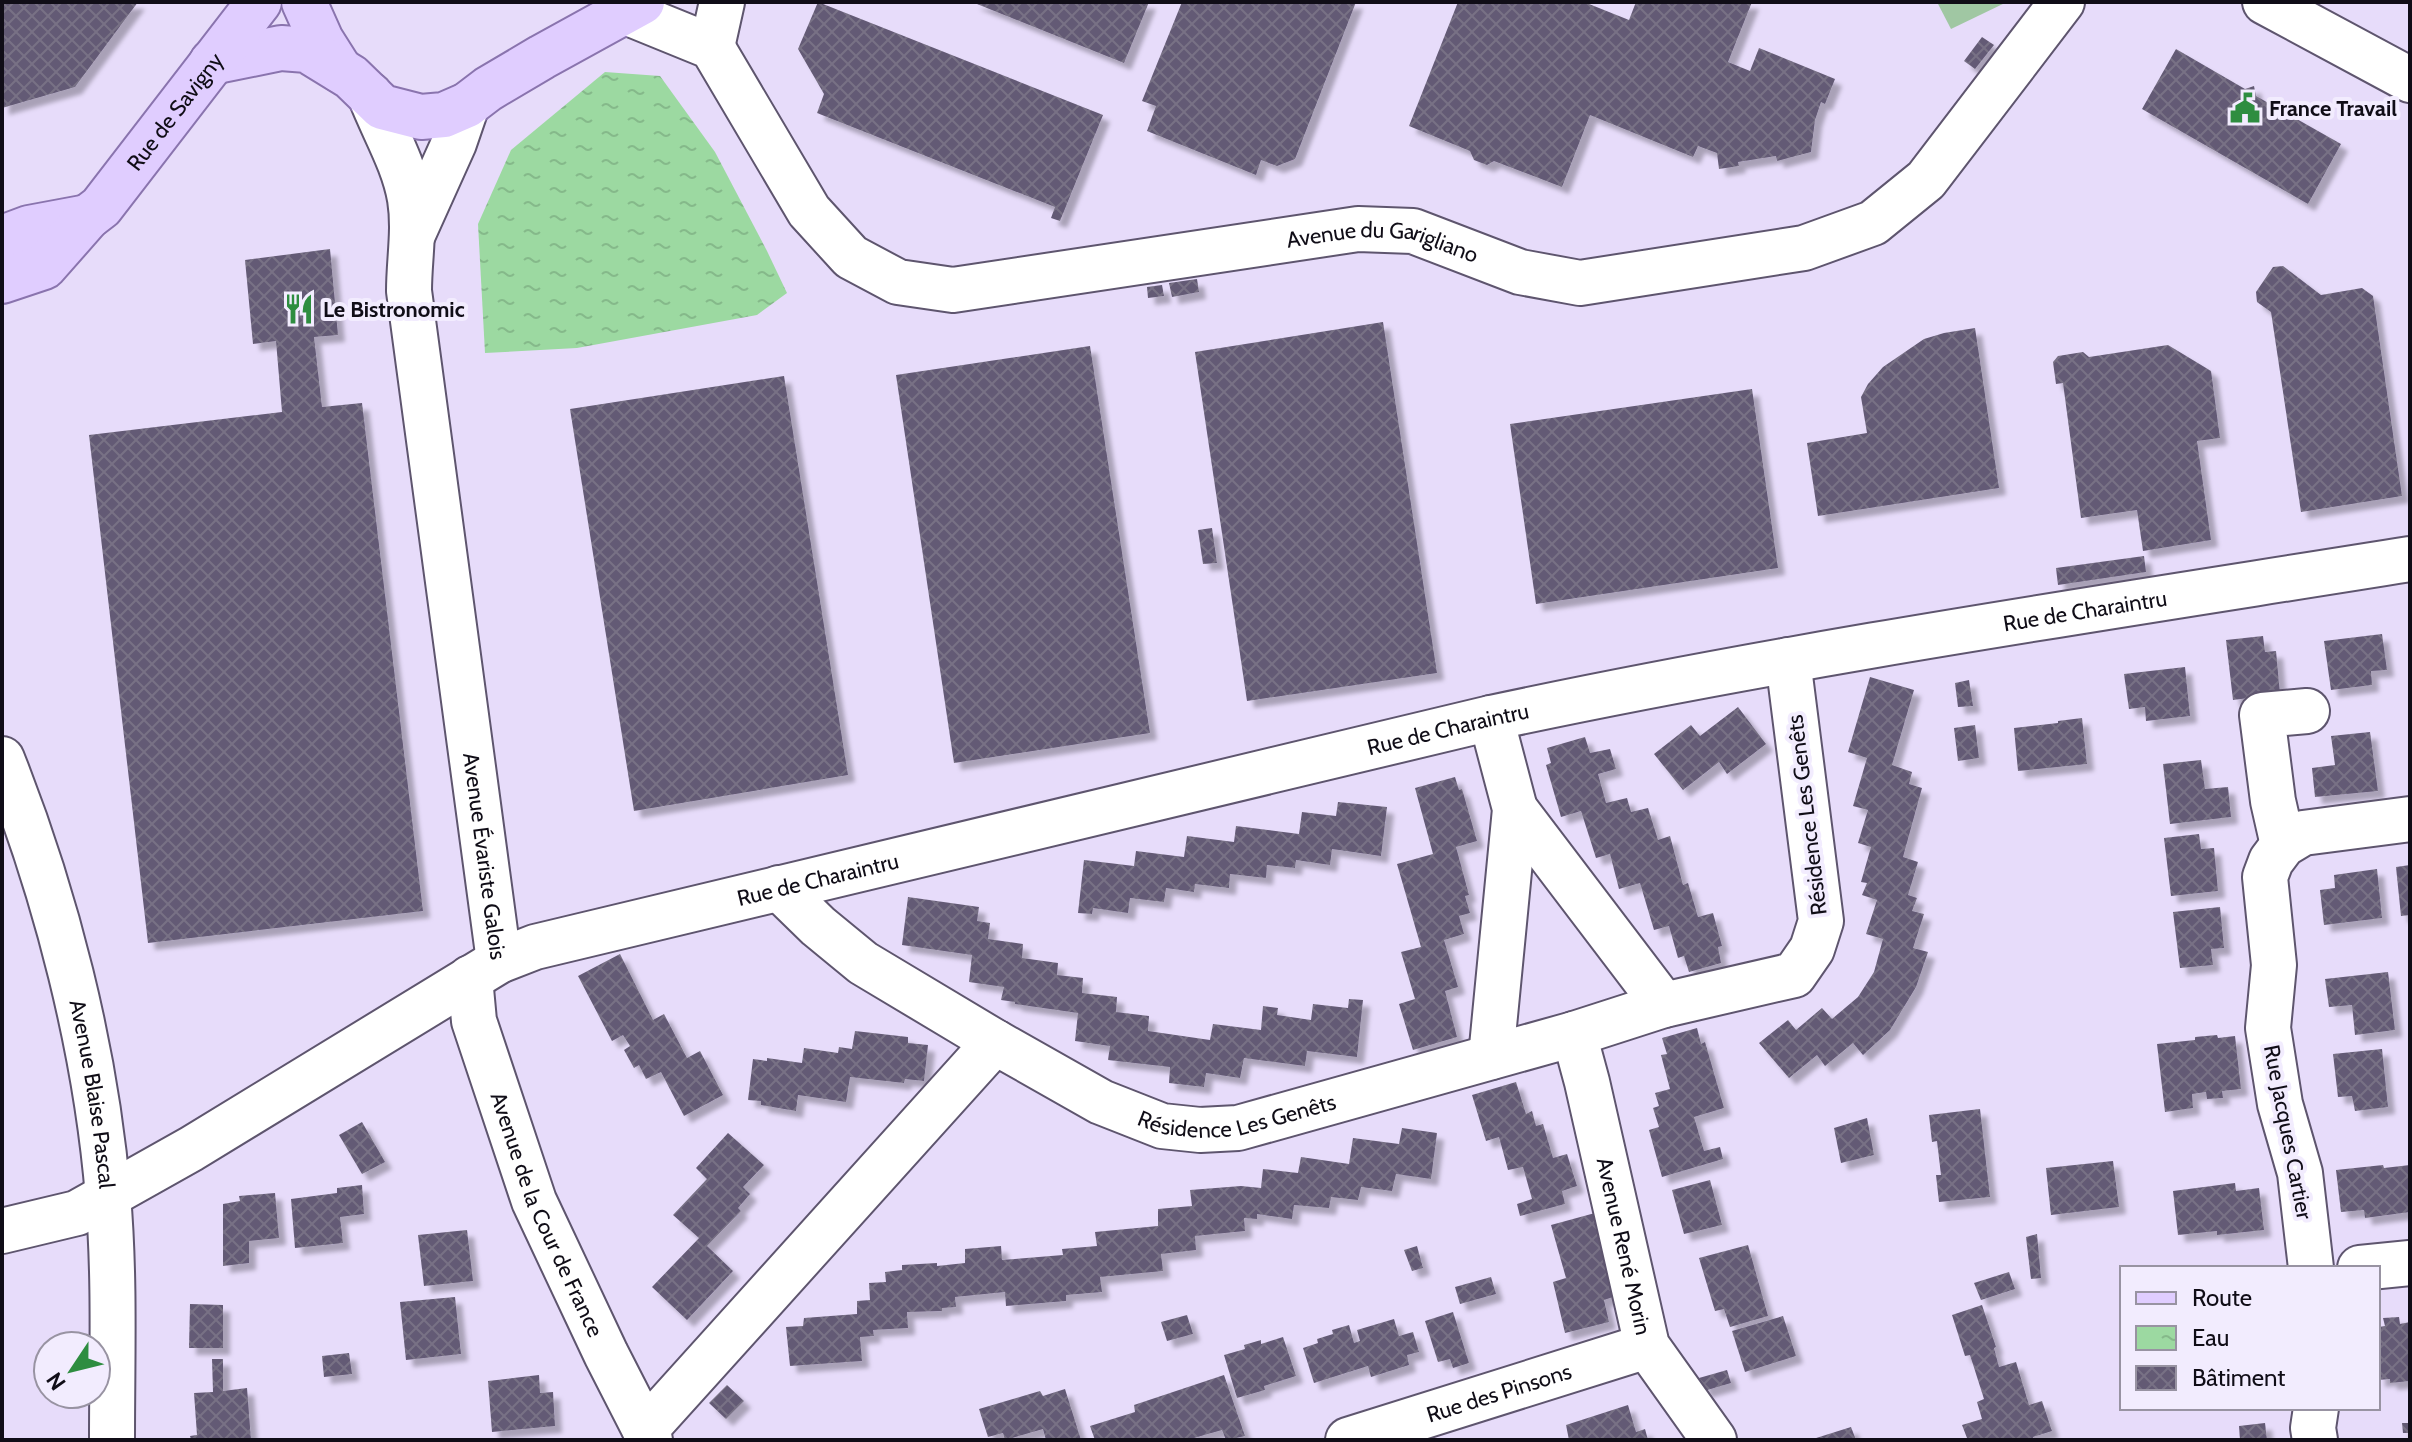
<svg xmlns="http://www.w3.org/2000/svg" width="2412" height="1442" viewBox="0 0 2412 1442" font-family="Cabin,sans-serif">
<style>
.pitch{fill:#a0c7a3}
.water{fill:url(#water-ripples)}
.building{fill:url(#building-cross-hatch);filter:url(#shadow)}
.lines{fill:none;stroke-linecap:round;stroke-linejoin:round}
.minor-casing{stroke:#5e556e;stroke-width:48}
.major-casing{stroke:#8a74ae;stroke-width:48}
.minor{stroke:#fff;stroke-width:44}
.major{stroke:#e0cdff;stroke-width:44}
.labels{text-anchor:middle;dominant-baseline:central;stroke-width:8;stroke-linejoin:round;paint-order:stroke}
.poi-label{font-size:22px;font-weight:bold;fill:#100d17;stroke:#f2ecfe;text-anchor:start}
.street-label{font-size:22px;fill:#100d17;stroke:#f2ecfe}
</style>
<defs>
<pattern id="water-ripples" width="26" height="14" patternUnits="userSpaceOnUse" patternTransform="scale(2)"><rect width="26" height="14" fill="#9cd9a1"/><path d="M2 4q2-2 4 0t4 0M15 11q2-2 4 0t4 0" fill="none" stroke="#85b98a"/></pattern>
<pattern id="building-cross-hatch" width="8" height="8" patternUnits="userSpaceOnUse" patternTransform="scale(2)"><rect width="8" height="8" fill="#635a74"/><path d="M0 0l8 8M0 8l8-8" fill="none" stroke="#787185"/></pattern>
<filter id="shadow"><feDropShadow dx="7" dy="7" stdDeviation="2" flood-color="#0004"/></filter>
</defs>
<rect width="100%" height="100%" fill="#e7dcfa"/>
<polygon class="pitch" points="1937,2 2007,2 1951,29"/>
<polygon class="water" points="605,72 660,76 715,152 767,251 787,293 757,315 577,348 485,353 478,224 511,150"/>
<g class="building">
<polygon points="2,2 138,2 75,87 2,108"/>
<polygon points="818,2 1103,115 1060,221 1051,218 1055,207 817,113 824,94 798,49"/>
<polygon points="972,2 1149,2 1124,63"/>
<polygon points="1182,2 1356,2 1295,159 1277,166 1261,160 1256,175 1147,131 1156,106 1142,101"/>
<polygon points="1458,2 1584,2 1629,20 1636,2 1752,2 1728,62 1750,71 1759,48 1835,79 1825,104 1821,102 1815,120 1811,152 1777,161 1776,156 1738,162 1739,166 1719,169 1717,153 1698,146 1693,157 1590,115 1562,187 1494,161 1487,165 1474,160 1470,151 1409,126"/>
<polygon points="1982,37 1994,45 1975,69 1964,61"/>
<polygon points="2176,49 2245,89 2254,86 2256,96 2341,144 2308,204 2142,109"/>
<polygon points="330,249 338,335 314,337 322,407 362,403 423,911 148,943 89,435 282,412 276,341 253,344 245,260"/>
<polygon points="2283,266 2321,295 2362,288 2373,296 2402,496 2301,512 2271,312 2257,302 2256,292 2273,267"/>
<polygon points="1197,279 1199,292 1172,297 1169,283"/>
<polygon points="1162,285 1164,296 1148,298 1147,287"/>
<polygon points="1383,322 1437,673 1247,701 1195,352"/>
<polygon points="1975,328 1999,488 1818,516 1807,443 1867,433 1861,397 1868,384 1883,367 1924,339 1944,333"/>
<polygon points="2168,345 2211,371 2220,438 2197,441 2211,540 2143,551 2137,510 2081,518 2063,383 2056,384 2053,362 2058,356 2083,352 2089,357"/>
<polygon points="1090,346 1150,733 954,763 896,375"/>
<polygon points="784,376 848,775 634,811 570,409"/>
<polygon points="1752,389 1778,568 1536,604 1510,424"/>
<polygon points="1212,528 1217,563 1203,564 1198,530"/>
<polygon points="2144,556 2146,572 2058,585 2056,568"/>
<polygon points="2382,634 2387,670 2371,671 2372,685 2331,690 2324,641"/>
<polygon points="2263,636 2265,652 2276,651 2280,694 2233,700 2226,640"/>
<polygon points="2185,667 2190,716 2146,721 2145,707 2129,709 2124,674"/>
<polygon points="1870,677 1914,690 1892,765 1912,772 1909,784 1922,788 1903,857 1918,862 1908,895 1917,898 1912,911 1924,914 1913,948 1928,952 1916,987 1890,1030 1863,1055 1853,1043 1825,1066 1817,1055 1789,1078 1759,1043 1788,1020 1796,1030 1822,1008 1832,1019 1858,997 1874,972 1883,939 1866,934 1877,900 1862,895 1867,883 1861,882 1871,847 1858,843 1868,810 1853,806 1867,758 1848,752"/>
<polygon points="1969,680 1973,706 1958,707 1955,683"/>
<polygon points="1738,707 1766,744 1727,774 1719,762 1683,790 1654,754 1691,725 1700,736"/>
<polygon points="2082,718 2087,764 2018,771 2014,728 2058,723 2058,721"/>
<polygon points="1975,725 1979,758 1958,761 1954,728"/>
<polygon points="2370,732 2378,791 2315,797 2312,768 2335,765 2331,736"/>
<polygon points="1585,737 1590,753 1610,749 1616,769 1598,774 1606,803 1627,798 1631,812 1648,808 1658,840 1670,836 1683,885 1688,883 1698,917 1713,913 1722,946 1718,947 1721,963 1689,972 1684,956 1678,958 1669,926 1654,930 1640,883 1619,889 1610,854 1596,858 1581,811 1561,817 1546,765 1551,763 1547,748"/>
<polygon points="2201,760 2205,789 2228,787 2231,817 2170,824 2163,764"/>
<polygon points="1455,777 1459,790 1462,789 1477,841 1456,847 1469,895 1465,896 1470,913 1459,916 1464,934 1444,940 1458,987 1445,991 1457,1037 1413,1050 1399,1004 1415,999 1401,952 1421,947 1397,864 1433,854 1415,788"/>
<polygon points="1338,802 1387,807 1381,856 1332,849 1330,865 1296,860 1295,868 1267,865 1266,878 1230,874 1229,888 1195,884 1194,892 1166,888 1164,902 1130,898 1128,913 1093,908 1092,914 1078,913 1084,860 1134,866 1136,851 1184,857 1187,836 1234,842 1236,826 1299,834 1302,812 1336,816"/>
<polygon points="2199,834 2201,849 2214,848 2218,891 2171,896 2164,838"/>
<polygon points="2410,865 2410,915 2401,916 2396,867"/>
<polygon points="2377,869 2382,918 2324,925 2320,890 2335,888 2334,875"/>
<polygon points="908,897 979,907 977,921 990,923 988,939 1023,944 1022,958 1058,963 1057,975 1083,978 1082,993 1117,997 1116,1012 1149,1016 1148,1031 1210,1040 1213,1024 1261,1030 1263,1006 1278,1008 1277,1015 1311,1020 1313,1004 1348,1008 1349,999 1363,1000 1357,1057 1307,1051 1305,1066 1244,1058 1240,1078 1206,1073 1204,1087 1169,1083 1170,1067 1108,1060 1110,1046 1075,1041 1078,1013 1015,1004 1015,1002 1001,1000 1004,987 969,982 972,955 902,945"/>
<polygon points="2220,907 2224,948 2211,949 2213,965 2180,968 2173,912"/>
<polygon points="620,954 653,1020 664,1014 687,1058 700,1051 723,1095 684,1116 661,1072 646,1079 639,1065 634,1068 624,1050 630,1046 623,1035 612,1041 578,976"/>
<polygon points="2388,972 2395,1030 2355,1035 2352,1005 2329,1007 2325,979"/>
<polygon points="1697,1028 1701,1044 1705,1042 1724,1108 1694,1117 1704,1151 1720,1147 1723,1159 1662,1177 1649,1130 1659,1127 1653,1108 1659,1106 1655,1093 1670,1089 1661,1055 1667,1054 1662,1038"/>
<polygon points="855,1031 908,1037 908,1043 928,1045 924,1081 905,1079 904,1083 850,1077 846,1102 798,1095 796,1111 761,1105 761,1101 748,1100 753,1059 767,1061 767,1058 802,1063 804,1048 838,1053 839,1047 852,1049"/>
<polygon points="2217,1035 2218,1038 2235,1036 2241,1089 2222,1091 2223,1098 2207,1099 2206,1092 2192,1094 2193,1108 2165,1112 2157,1044 2195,1040 2195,1037"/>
<polygon points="2382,1049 2388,1107 2355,1111 2352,1096 2338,1097 2333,1054"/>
<polygon points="1516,1082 1526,1114 1532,1111 1536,1126 1543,1124 1553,1158 1567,1154 1577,1186 1562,1191 1565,1204 1520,1216 1517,1204 1532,1199 1523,1167 1508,1170 1499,1137 1486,1141 1472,1095"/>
<polygon points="1980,1109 1990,1197 1939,1202 1936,1175 1941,1175 1937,1141 1932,1142 1929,1115"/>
<polygon points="1867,1118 1874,1155 1841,1163 1834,1128"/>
<polygon points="362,1122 385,1162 362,1174 339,1135"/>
<polygon points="1402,1128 1437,1133 1431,1179 1396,1174 1392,1191 1361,1187 1358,1200 1331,1197 1329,1208 1294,1205 1292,1219 1257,1214 1257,1219 1244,1218 1245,1231 1195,1236 1196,1250 1161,1254 1163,1271 1100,1277 1102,1292 1066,1295 1066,1301 1006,1306 1005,1292 955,1297 956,1307 942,1308 942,1311 907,1312 908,1328 873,1330 874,1336 860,1337 862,1361 790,1366 786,1327 803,1326 804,1318 857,1314 857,1301 870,1300 869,1283 886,1282 885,1272 902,1270 902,1265 937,1263 937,1266 965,1263 965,1249 1001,1246 1002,1260 1063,1255 1062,1249 1097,1246 1095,1232 1158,1226 1158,1209 1192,1206 1190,1190 1241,1186 1261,1188 1263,1169 1298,1173 1301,1157 1349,1164 1353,1138 1399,1144"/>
<polygon points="728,1133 764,1165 743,1187 750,1194 738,1208 741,1211 707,1246 733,1271 687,1320 652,1287 699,1238 673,1215 707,1179 696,1168"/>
<polygon points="2113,1161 2119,1207 2051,1215 2046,1168"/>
<polygon points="2383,1165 2384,1168 2410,1165 2410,1212 2365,1218 2364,1210 2341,1212 2336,1170"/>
<polygon points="1710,1180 1722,1225 1684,1234 1672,1190"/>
<polygon points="2235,1183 2236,1191 2259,1188 2264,1230 2217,1235 2217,1231 2178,1235 2173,1191"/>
<polygon points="362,1185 364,1214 340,1217 343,1243 295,1248 291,1199 337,1193 337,1188"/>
<polygon points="275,1193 279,1238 249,1241 249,1263 223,1266 223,1204 240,1201 239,1196"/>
<polygon points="1595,1213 1609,1265 1606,1266 1613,1297 1604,1300 1609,1322 1565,1333 1553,1282 1566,1278 1551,1225"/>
<polygon points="467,1230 473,1281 424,1286 418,1235"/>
<polygon points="2037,1234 2041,1278 2031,1279 2026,1237"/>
<polygon points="1748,1245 1768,1316 1730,1327 1724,1309 1715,1311 1699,1258"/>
<polygon points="1417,1246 1423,1268 1412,1271 1404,1250"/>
<polygon points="2009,1272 2015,1289 1981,1300 1974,1283"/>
<polygon points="1491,1277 1496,1294 1460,1304 1455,1287"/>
<polygon points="455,1297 461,1354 406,1360 400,1302"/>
<polygon points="190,1304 223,1305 223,1348 189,1348"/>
<polygon points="1982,1305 1996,1347 1994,1348 1999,1367 2016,1362 2029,1405 2042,1401 2052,1431 2033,1437 2034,1440 1961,1440 1967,1438 1962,1425 1982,1419 1977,1402 1984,1399 1970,1355 1965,1356 1952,1315"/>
<polygon points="1453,1312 1469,1363 1453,1368 1450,1359 1438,1362 1425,1321"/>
<polygon points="1187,1315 1193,1334 1167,1341 1161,1322"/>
<polygon points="1783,1316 1796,1356 1745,1372 1732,1331"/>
<polygon points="2399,1317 2400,1324 2410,1322 2410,1381 2390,1383 2390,1379 2378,1380 2378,1327 2385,1326 2383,1318"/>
<polygon points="1394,1319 1399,1336 1413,1332 1419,1352 1407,1355 1409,1365 1371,1377 1368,1366 1314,1383 1303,1348 1318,1343 1317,1339 1333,1334 1332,1330 1349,1325 1354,1343 1360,1341 1357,1330"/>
<polygon points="1283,1337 1296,1376 1264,1386 1265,1390 1237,1398 1224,1355 1245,1349 1244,1345 1261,1340 1261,1344"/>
<polygon points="349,1353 352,1374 324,1377 322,1356"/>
<polygon points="212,1359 223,1359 223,1391 247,1388 251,1440 191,1440 190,1436 197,1435 194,1393 213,1392"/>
<polygon points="1727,1370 1731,1383 1704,1391 1699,1378"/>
<polygon points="539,1375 540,1393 553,1392 555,1426 492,1432 488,1381"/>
<polygon points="1224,1375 1245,1436 1226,1440 1222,1430 1187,1440 1095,1440 1090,1426 1135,1412 1134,1405"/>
<polygon points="727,1385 744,1401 726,1419 709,1403"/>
<polygon points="1065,1389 1081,1440 1046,1440 1043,1429 1005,1440 1003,1433 988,1437 979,1409 1040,1391 1043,1396"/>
<polygon points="1628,1405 1636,1432 1645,1429 1648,1440 1569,1440 1566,1425"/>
<polygon points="2265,1423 2267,1440 2240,1440 2239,1426"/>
<polygon points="2402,1423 2410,1423 2410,1433 2403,1433"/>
<polygon points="1851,1427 1856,1440 1813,1440 1813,1439"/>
</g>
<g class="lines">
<g class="minor-casing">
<g id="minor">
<polyline points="2265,2 2410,80"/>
<path id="s1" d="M626,12L712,47L809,211L851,257L898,282L953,290L1358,229L1413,231L1520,272L1580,283L1804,248L1873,223L1926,180L2062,2"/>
<polyline points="712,47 722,2"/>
<path id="s2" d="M370,95C383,129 404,163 410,199C415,230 409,260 409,291L499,961"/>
<polyline points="413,234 454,143 467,105"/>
<path id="s3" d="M2,759C56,895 96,1050 108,1196C115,1277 112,1359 112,1440"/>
<polyline points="1515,809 1664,1005"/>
<polyline points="2283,845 2273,801 2262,715 2307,711"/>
<path id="s4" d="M779,888L818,926L863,963L995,1042L1101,1102L1162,1126L1200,1130L1238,1128L1574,1034L1664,1005L1794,975L1812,949L1821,921L1788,660"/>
<path id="s5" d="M470,978L474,1021L534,1201L606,1354L650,1440"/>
<path id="s6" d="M1574,1034L1587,1082L1647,1346L1714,1440"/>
<polyline points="1491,1057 1515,809 1491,718"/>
<path id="s7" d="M2,1231L77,1213L191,1149L499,961L535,947L1491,718C1795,653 2103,608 2410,559"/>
<polyline points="2311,1268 2300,1173 2280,1104 2268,1028 2274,965 2265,877 2271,861 2283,845 2303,833 2410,819"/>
<polyline points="2360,1268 2410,1263"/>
<polyline points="645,1430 995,1042"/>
<path id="s8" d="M1348,1440L1647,1346"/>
<polyline points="2315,1440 2313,1428 2316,1408"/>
</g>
</g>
<g class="major-casing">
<g id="major">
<polyline points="304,2 321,40 340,70"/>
<polyline points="212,62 281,48 307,50 351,77 382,107 421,117 444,115 467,105 488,89 542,57 642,2"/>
<polyline points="2,238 29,228 88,217"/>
<path id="s9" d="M2,281L44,267L88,217L101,207L259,2"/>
</g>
</g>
<use href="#minor" class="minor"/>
<use href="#major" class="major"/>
</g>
<defs>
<g id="civic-bare" transform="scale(2.4)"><path d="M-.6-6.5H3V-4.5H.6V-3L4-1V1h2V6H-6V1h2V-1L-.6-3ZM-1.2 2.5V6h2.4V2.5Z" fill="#2e8d40" stroke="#f2ecfe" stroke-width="2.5" paint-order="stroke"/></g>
<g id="restaurant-bare" transform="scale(2.4)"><path d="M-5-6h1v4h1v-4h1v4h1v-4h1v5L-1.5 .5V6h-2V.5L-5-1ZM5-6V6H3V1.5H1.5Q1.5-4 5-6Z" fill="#2e8d40" stroke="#f2ecfe" stroke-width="2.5" paint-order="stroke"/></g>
</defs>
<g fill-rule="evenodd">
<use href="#civic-bare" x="2245" y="108"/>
<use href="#restaurant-bare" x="299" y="309"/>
</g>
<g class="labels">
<g class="poi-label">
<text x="2269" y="108">France Travail</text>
<text x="323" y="309">Le Bistronomic</text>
</g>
<g class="street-label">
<text stroke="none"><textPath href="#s9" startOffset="248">Rue de Savigny</textPath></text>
<text stroke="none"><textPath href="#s1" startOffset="890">Avenue du Garigliano</textPath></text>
<text stroke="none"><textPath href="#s7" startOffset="2194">Rue de Charaintru</textPath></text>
<text stroke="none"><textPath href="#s7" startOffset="1546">Rue de Charaintru</textPath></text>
<text transform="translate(1807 815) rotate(-97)">Résidence Les Genêts</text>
<text stroke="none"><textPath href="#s2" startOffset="774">Avenue Évariste Galois</textPath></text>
<text stroke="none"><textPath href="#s7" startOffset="898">Rue de Charaintru</textPath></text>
<text stroke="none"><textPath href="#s3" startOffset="348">Avenue Blaise Pascal</textPath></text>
<text stroke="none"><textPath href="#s4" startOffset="530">Résidence Les Genêts</textPath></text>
<text transform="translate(2288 1132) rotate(79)">Rue Jacques Cartier</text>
<text stroke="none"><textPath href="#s5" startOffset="250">Avenue de la Cour de France</textPath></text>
<text stroke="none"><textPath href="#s6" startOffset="218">Avenue René Morin</textPath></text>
<text stroke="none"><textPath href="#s8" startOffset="158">Rue des Pinsons</textPath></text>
</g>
</g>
<rect width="2412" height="1442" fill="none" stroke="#100d17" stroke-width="8"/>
<rect x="2120" y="1266" width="260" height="144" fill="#f2ecfe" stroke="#9893a2" stroke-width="2"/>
<rect x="2136" y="1292" width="40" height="12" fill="#e0cdff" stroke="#9893a2" stroke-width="2"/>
<text x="2192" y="1306" font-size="24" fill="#100d17">Route</text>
<rect x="2136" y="1326" width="40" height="24" fill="url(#water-ripples)" stroke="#9893a2" stroke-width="2"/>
<text x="2192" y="1346" font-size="24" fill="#100d17">Eau</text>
<rect x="2136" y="1366" width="40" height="24" fill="url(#building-cross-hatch)" stroke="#9893a2" stroke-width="2"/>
<text x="2192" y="1386" font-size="24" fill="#100d17">Bâtiment</text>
<g transform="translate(72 1370) rotate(235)"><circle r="38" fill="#f2ecfe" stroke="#9893a2" stroke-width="2"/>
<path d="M0-6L14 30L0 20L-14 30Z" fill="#2e8d40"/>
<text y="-12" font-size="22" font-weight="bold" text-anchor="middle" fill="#100d17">N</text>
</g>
</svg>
